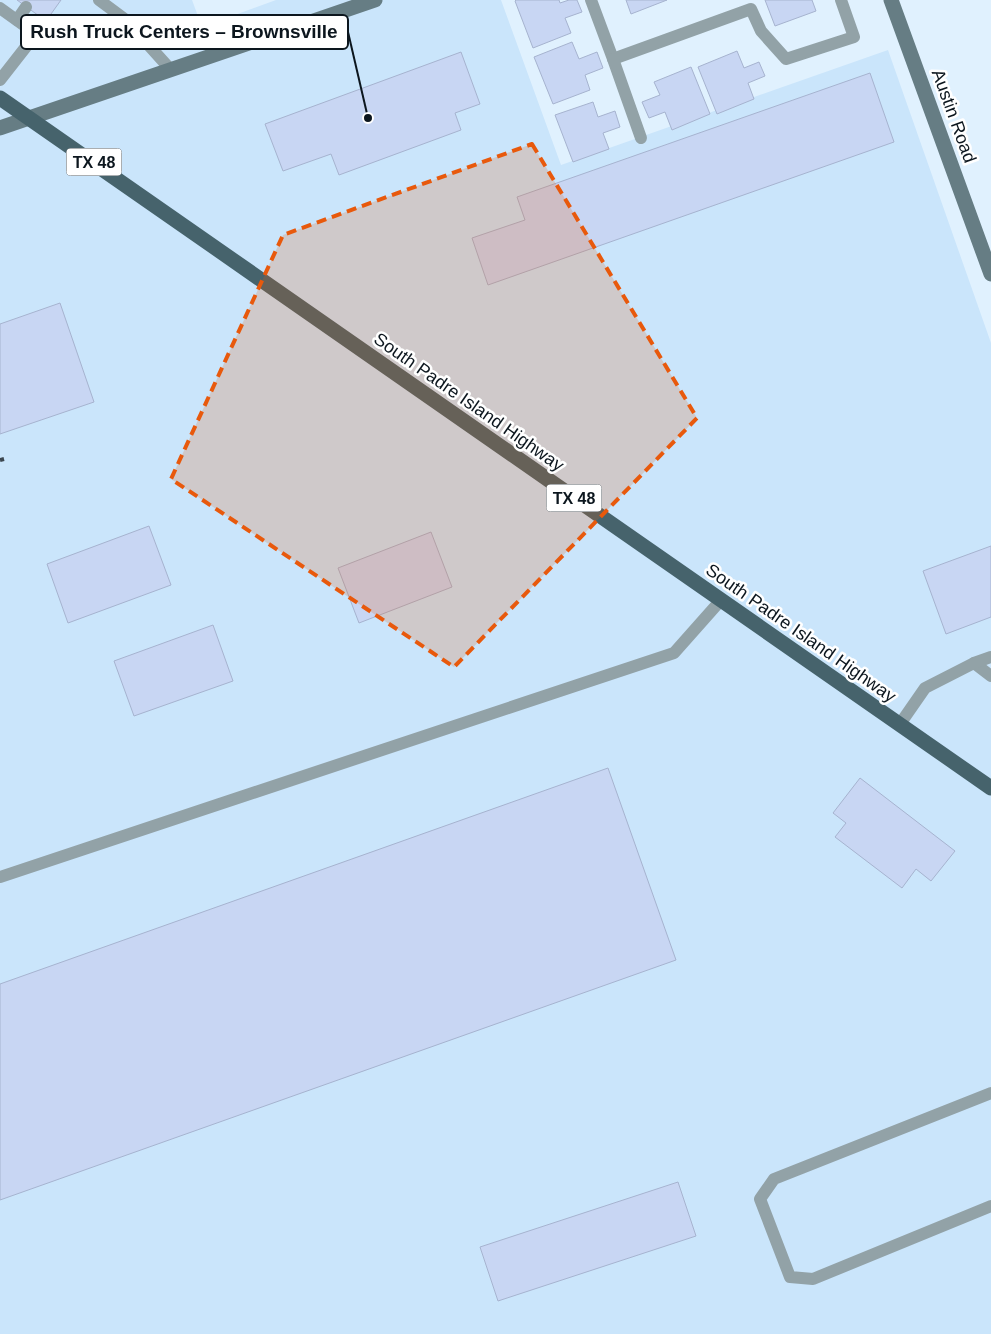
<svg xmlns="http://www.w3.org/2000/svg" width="991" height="1334" viewBox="0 0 991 1334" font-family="Helvetica,sans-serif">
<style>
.built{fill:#cae5fb}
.building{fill:#c8d6f3;stroke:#a6b3cf}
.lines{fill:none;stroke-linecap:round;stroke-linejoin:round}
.lane{stroke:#92a2a7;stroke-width:12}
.secondary{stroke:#667d84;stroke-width:15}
.primary{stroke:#46636c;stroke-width:15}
.rail{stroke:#3c4750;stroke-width:4;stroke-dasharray:10 5;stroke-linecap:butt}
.marked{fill:#e8590c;fill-opacity:0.2;stroke:#e8590c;stroke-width:4;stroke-dasharray:10 6;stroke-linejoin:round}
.labels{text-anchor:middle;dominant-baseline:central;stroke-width:5;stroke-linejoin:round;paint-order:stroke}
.shield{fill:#fff;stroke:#555c62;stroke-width:1}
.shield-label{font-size:16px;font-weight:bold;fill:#0c161e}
.street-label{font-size:18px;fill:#0c161e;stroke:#fff}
.leader{fill:none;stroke:#0c161e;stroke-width:2}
.callout-dot{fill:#0c161e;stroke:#fff;stroke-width:2}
.callout{fill:#fff;stroke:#0c161e;stroke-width:2}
.callout-label{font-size:19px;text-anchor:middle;font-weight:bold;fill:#0c161e}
</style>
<rect width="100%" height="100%" fill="#e0f1fe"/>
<polygon class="built" points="0,0 192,0 202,27 276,0 501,0 561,165 888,50 991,343 991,1334 0,1334"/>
<g class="building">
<polygon points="17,0 61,0 46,21"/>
<polygon points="516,0 559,0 560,3 569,0 577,0 582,12 565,18 571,33 533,48 515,1"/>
<polygon points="626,0 667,0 631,14"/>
<polygon points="765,0 812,0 816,11 775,26"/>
<polygon points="572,42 579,59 597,52 603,68 585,75 590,90 553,104 534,57"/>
<polygon points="737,51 744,68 759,62 765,76 748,83 754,99 717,114 698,67"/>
<polygon points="461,52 480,104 455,113 461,130 339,175 331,154 283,171 265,124"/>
<polygon points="691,67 710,114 672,130 665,112 649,118 642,102 660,95 654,82"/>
<polygon points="870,73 894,142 488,285 472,238 525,220 517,197"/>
<polygon points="593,102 598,117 615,111 620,127 603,133 609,149 573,162 555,115"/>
<polygon points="60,303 94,402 0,434 0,324"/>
<polygon points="149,526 171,585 68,623 47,564"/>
<polygon points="431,532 452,587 359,623 338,568"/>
<polygon points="991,546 991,617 946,634 923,571"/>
<polygon points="213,625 233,681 134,716 114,661"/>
<polygon points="608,768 676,960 0,1200 0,984"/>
<polygon points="860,778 955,851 931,881 916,869 902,888 835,837 846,823 833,813"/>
<polygon points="678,1182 696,1236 498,1301 480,1247"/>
</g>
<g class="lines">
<g class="lane">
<polyline points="99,0 126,20 171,70"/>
<polyline points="591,0 613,59 751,9 761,31 786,59 854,37 841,0"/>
<polyline points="0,8 36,34 0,80"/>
<polyline points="17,20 26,7"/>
<polyline points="36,34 78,32 126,20"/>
<polyline points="613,59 641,138"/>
<polyline points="974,663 991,676"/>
<polyline points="900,724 925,688 974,663 991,657"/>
<polyline points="0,877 674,653 721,600"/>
<polyline points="991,1093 774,1179 760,1199 790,1277 813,1279 991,1206"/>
</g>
<g class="secondary">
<polyline points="891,0 991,274"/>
<polyline points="0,128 375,0"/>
</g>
<polyline class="primary" points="0,98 991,788"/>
<polyline class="rail" points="0,460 4,459"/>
</g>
<path class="marked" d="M532,144L697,418L454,667L171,479L283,235Z"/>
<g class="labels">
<g class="shield">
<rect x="66.5" y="148.5" width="55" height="27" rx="4"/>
<rect x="546.5" y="484.5" width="55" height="27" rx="4"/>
</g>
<g class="shield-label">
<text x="94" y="162">TX 48</text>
<text x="574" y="498">TX 48</text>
</g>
<g class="street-label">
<text transform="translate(954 116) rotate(70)">Austin Road</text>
<text transform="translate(469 402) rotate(35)">South Padre Island Highway</text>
<text transform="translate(801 633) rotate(35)">South Padre Island Highway</text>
</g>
</g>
<path class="leader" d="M368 118L348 32"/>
<circle class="callout-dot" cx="368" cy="118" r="5"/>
<rect class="callout" x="21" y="15" width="327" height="34" rx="5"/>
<g class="callout-label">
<text x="184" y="38">Rush Truck Centers – Brownsville</text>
</g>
</svg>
